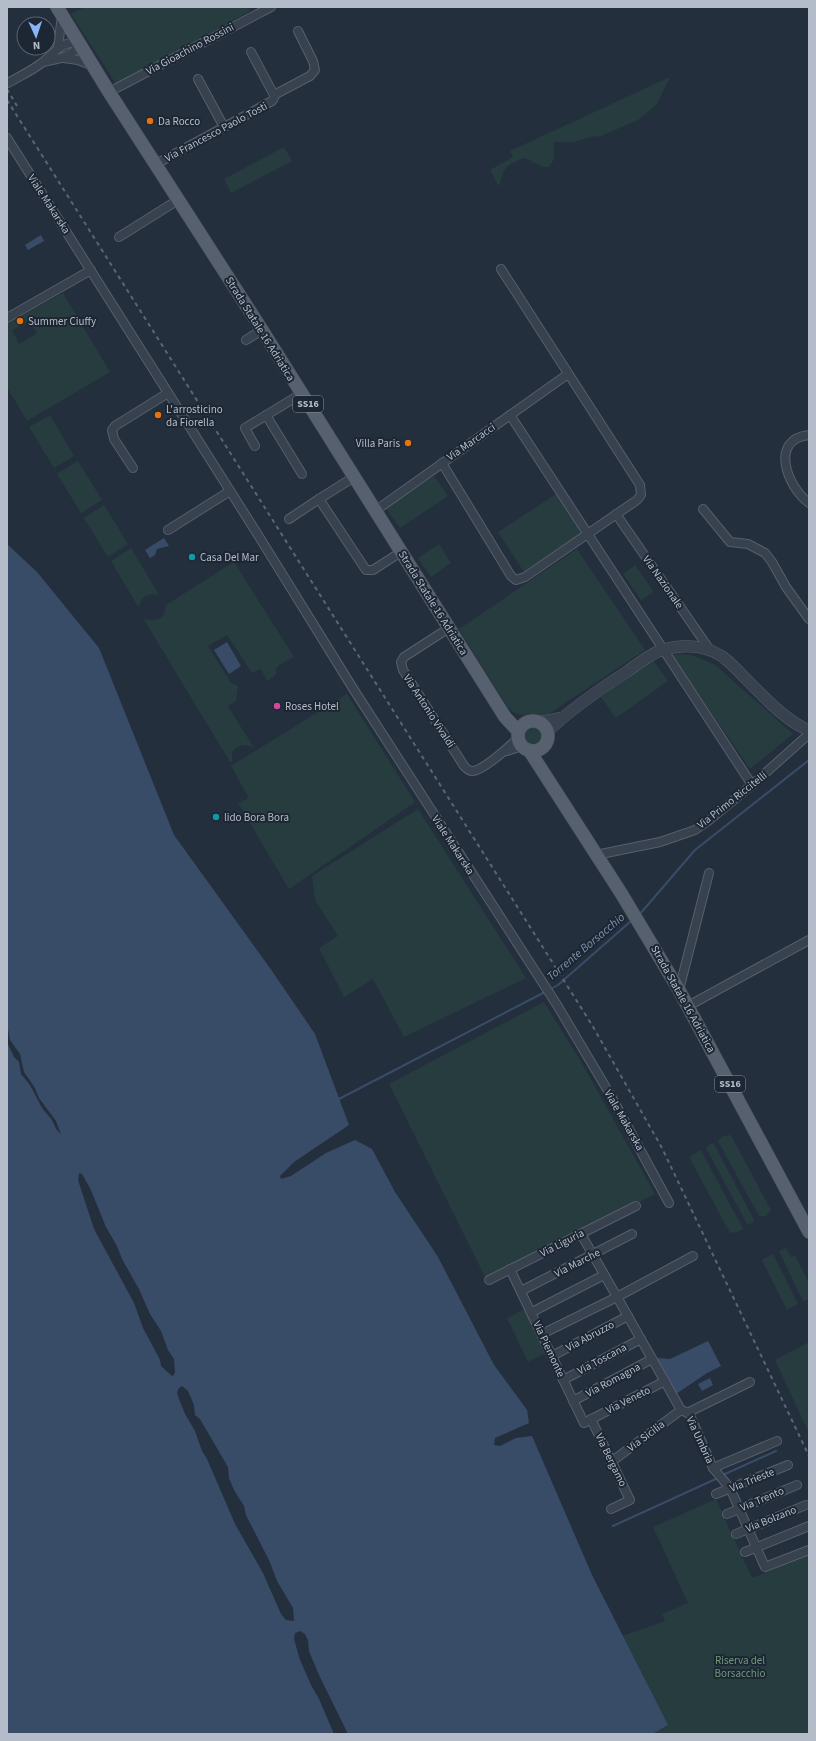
<svg xmlns="http://www.w3.org/2000/svg" width="816" height="1741" viewBox="0 0 816 1741" font-family="'Source Sans 3',sans-serif">
<style>
.green{fill:#263c3f;fill-rule:evenodd}
.water{fill:#394c67}
.pier{fill:#242f3e}
.lines{fill:none;stroke-linecap:round;stroke-linejoin:round}
.stream{stroke:#394c67;stroke-width:2}
.minor-casing{stroke:#565f6c;stroke-width:10}
.tertiary-casing{stroke:#565f6c;stroke-width:12}
.primary-casing{stroke:#414a57;stroke-width:14}
.minor{stroke:#38414e;stroke-width:8}
.tertiary{stroke:#38414e;stroke-width:11}
.primary{stroke:#56606e;stroke-width:13}
.rail{stroke:#5a6575;stroke-width:2;stroke-dasharray:4 4;stroke-linecap:butt}
.food-dot{fill:#e8710a;stroke:#1d2633;stroke-width:1.5}
.culture-dot{fill:#0f9aa8;stroke:#1d2633;stroke-width:1.5}
.hotel-dot{fill:#d1479c;stroke:#1d2633;stroke-width:1.5}
.labels{text-anchor:middle;dominant-baseline:central;stroke-width:4;stroke-linejoin:round;paint-order:stroke}
.shield{fill:#1d2633;stroke:#878f9c;stroke-width:1}
.shield-label{font-size:10px;font-weight:bold;fill:#b4bcc9}
.street-label{font-size:11px;fill:#b4bcc9;stroke:#1d2633}
.poi-label{font-size:11px;fill:#b4bcc9;stroke:#1d2633;text-anchor:start}
.park-label{font-size:11px;fill:#6b9a76;stroke:#1d2633}
.water-label{font-size:12px;font-style:italic;fill:#7c92b1;stroke:#1d2633}
</style>
<rect width="100%" height="100%" fill="#242f3e"/>
<g class="green">
<polygon points="85,7 248,7 250,11 116,84 71,14"/>
<path d="M670,77L657,104L638,120L601,136L589,137L575,142H555C551,154 558,156 549,167H543L525,158C506,165 503,167 499,187L490,170L513,157L510,151Z"/>
<polygon points="284,147 292,161 231,193 224,179"/>
<path d="M63,293L110,372L27,421L7,387V324ZM30,321L37,333L19,344L12,330Z"/>
<polygon points="50,415 74,456 54,468 29,427"/>
<polygon points="78,461 102,500 81,513 57,474"/>
<polygon points="434,476 448,496 400,528 386,508"/>
<polygon points="556,494 582,533 524,572 498,532"/>
<polygon points="104,505 128,544 108,557 84,518"/>
<polygon points="439,544 451,563 431,577 418,558"/>
<path d="M131,548L159,595C148,592 140,597 139,608L111,561Z"/>
<path d="M577,549L645,650L550,713C545,715 540,715 534,715C522,715 515,716 507,706L459,629Z"/>
<path d="M234,562L294,657L279,665L276,669V675L267,681L261,669L252,673L227,635L208,646L231,683L238,686L236,701L228,706L254,748C246,743 238,744 232,752V762H230L143,618C155,623 166,619 166,605Z"/>
<polygon points="635,565 654,592 641,600 623,574"/>
<polygon points="676,654 691,655 714,664 793,734 750,769 672,656"/>
<polygon points="653,660 668,681 616,718 601,697"/>
<polygon points="347,694 415,802 289,889 238,803 249,798 231,766"/>
<circle cx="533" cy="736" r="10"/>
<polygon points="418,809 526,978 404,1037 373,979 344,997 319,948 338,936 315,900 312,876"/>
<polygon points="544,1002 583,1065 655,1194 486,1279 389,1084"/>
<polygon points="731,1135 771,1210 766,1216 759,1216 718,1141 723,1136"/>
<polygon points="711,1144 714,1144 753,1218 754,1223 747,1224 706,1148"/>
<polygon points="701,1150 743,1229 737,1232 730,1233 689,1157"/>
<polygon points="786,1248 791,1257 795,1255 809,1283 809,1299 803,1301 779,1251"/>
<polygon points="773,1254 798,1304 787,1310 762,1260"/>
<polygon points="525,1309 547,1352 528,1362 507,1318"/>
<polygon points="809,1342 809,1433 775,1360"/>
<polygon points="716,1499 752,1578 809,1555 809,1734 606,1734 566,1656 665,1621 662,1614 688,1603 653,1527"/>
</g>
<g class="water">
<polygon points="41,235 44,241 28,250 25,245"/>
<polygon points="164,538 169,546 157,549 155,555 150,558 145,550"/>
<polygon points="7,544 37,572 99,648 174,835 272,971 315,1034 349,1125 294,1162 280,1176 281,1179 291,1176 326,1153 355,1140 372,1149 395,1192 438,1257 494,1365 527,1410 529,1423 495,1438 494,1445 500,1446 516,1438 532,1436 592,1575 668,1725 652,1734 7,1734"/>
<polygon points="227,642 241,666 229,674 214,650"/>
<polygon points="708,1341 721,1366 707,1373 676,1394 657,1358 670,1359"/>
<polygon points="710,1378 713,1385 702,1391 698,1384"/>
</g>
<g class="pier">
<polygon points="7,1024 10,1040 20,1054 24,1072 35,1088 39,1098 56,1121 61,1134 56,1129 52,1120 42,1108 30,1085 21,1074 19,1062 14,1057 7,1042"/>
<polygon points="79,1173 82,1174 90,1188 106,1227 117,1246 122,1259 139,1289 150,1314 161,1331 168,1350 174,1359 175,1371 174,1375 172,1376 161,1366 160,1360 143,1328 134,1303 94,1229 78,1180"/>
<polygon points="182,1386 188,1391 194,1405 195,1415 200,1419 228,1467 229,1478 234,1490 244,1506 246,1515 269,1560 277,1581 293,1608 294,1621 286,1620 281,1614 263,1573 235,1524 207,1459 202,1451 195,1431 185,1414 179,1399 177,1392 179,1388"/>
<polygon points="300,1631 305,1634 308,1640 309,1651 319,1675 348,1734 334,1734 319,1699 311,1685 300,1660 294,1639 295,1633"/>
</g>
<g class="lines">
<g class="stream">
<polyline points="639,915 695,850 809,760"/>
<polyline points="549,990 558,985 631,921"/>
<polyline points="339,1099 545,992"/>
<polyline points="725,1474 776,1451"/>
<polyline points="613,1526 718,1478"/>
</g>
<g class="minor-casing">
<g id="minor">
<polyline points="58,47 62,15"/>
<polyline points="64,58 78,60 91,65"/>
<polyline points="198,79 224,127"/>
<path d="M8,83C20,76 33,70 43,62C55,52 63,40 80,43C73,58 57,59 43,62"/>
<polyline points="109,92 271,7"/>
<polyline points="274,95 310,76 315,70 313,61 298,31"/>
<polyline points="7,138 258,535 354,690 557,1005 611,1096 669,1203"/>
<polyline points="156,164 272,101 274,98 274,95 251,52"/>
<polyline points="119,237 178,200"/>
<polyline points="7,318 91,270"/>
<polyline points="246,340 262,330"/>
<polyline points="266,415 302,474"/>
<polyline points="510,415 752,785"/>
<path d="M809,435C769,439 787,487 809,503"/>
<polyline points="255,446 245,428 301,394"/>
<polyline points="442,463 511,576 516,580 525,577 637,500 641,495 640,485 501,269"/>
<polyline points="133,468 114,439 112,430 115,426 168,393"/>
<polyline points="354,477 319,499 366,570 373,570 401,552"/>
<polyline points="703,509 730,542 748,544 765,553 772,562 786,587 809,619"/>
<polyline points="375,511 568,374"/>
<polyline points="616,514 710,650"/>
<polyline points="289,519 319,499"/>
<polyline points="168,530 230,491"/>
<path d="M449,628L404,657L401,662L403,670L464,766C467,769 469,771 472,771C483,771 510,746 518,738"/>
<polyline points="507,751 522,746"/>
<polyline points="596,855 660,842 695,830 708,821 752,785 809,734"/>
<polyline points="679,990 709,873"/>
<polyline points="688,1006 809,940"/>
<polyline points="693,1256 617,1297 681,1410 689,1413 713,1468 730,1488 765,1567 809,1550"/>
<polyline points="510,1269 584,1423 665,1381"/>
<polyline points="489,1280 636,1206"/>
<polyline points="521,1291 632,1234"/>
<polyline points="532,1312 604,1275"/>
<polyline points="542,1334 617,1297 581,1234"/>
<polyline points="552,1356 628,1316"/>
<polyline points="563,1380 641,1339"/>
<polyline points="573,1401 652,1359"/>
<polyline points="687,1413 750,1382"/>
<polyline points="591,1419 630,1500 611,1509"/>
<polyline points="611,1462 681,1410"/>
<polyline points="713,1468 777,1441"/>
<polyline points="716,1494 788,1465"/>
<polyline points="727,1514 797,1485"/>
<polyline points="736,1534 806,1505"/>
<polyline points="745,1552 809,1526"/>
</g>
</g>
<g class="tertiary-casing">
<g id="tertiary">
<polyline points="540,722 561,718"/>
<path d="M548,731C572,708 600,689 628,671C639,663 650,654 662,650C684,643 710,645 728,661C750,681 782,721 809,730"/>
</g>
</g>
<g class="primary-casing">
<g id="primary">
<polyline points="57,7 109,92 262,330 449,628 505,717 518,731"/>
<circle cx="533" cy="736" r="15"/>
<polyline points="529,750 621,893 679,990 809,1232"/>
</g>
</g>
<use href="#minor" class="minor"/>
<use href="#tertiary" class="tertiary"/>
<use href="#primary" class="primary"/>
<g class="rail">
<polyline points="7,89 17,106"/>
<polyline points="7,100 592,1025 662,1148 809,1456"/>
</g>
</g>
<g class="food-dot">
<circle cx="150" cy="121" r="4"/>
<circle cx="20" cy="321" r="4"/>
<circle cx="158" cy="415" r="4"/>
<circle cx="408" cy="443" r="4"/>
</g>
<g class="culture-dot">
<circle cx="192" cy="557" r="4"/>
<circle cx="216" cy="817" r="4"/>
</g>
<circle class="hotel-dot" cx="277" cy="706" r="4"/>
<g class="labels">
<g class="shield">
<rect x="293" y="396" width="30" height="16" rx="3"/>
<rect x="715" y="1076" width="30" height="16" rx="3"/>
</g>
<g class="shield-label">
<text x="308" y="404">SS16</text>
<text x="730" y="1084">SS16</text>
</g>
<g class="street-label">
<text transform="translate(190 49) rotate(-28)">Via Gioachino Rossini</text>
<text transform="translate(216 132) rotate(-28)">Via Francesco Paolo Tosti</text>
<text transform="translate(49 204) rotate(57)">Viale Makarska</text>
<text transform="translate(260 329) rotate(58)">Strada Statale 16 Adriatica</text>
<text transform="translate(471 442) rotate(-35)">Via Marcacci</text>
<text transform="translate(663 582) rotate(55)">Via Nazionale</text>
<text transform="translate(433 603) rotate(58)">Strada Statale 16 Adriatica</text>
<text transform="translate(429 711) rotate(57)">Via Antonio Vivaldi</text>
<text transform="translate(732 800) rotate(-38)">Via Primo Riccitelli</text>
<text transform="translate(453 845) rotate(57)">Viale Makarska</text>
<text transform="translate(683 999) rotate(61)">Strada Statale 16 Adriatica</text>
<text transform="translate(624 1120) rotate(60)">Viale Makarska</text>
<text transform="translate(562 1243) rotate(-27)">Via Liguria</text>
<text transform="translate(577 1263) rotate(-27)">Via Marche</text>
<text transform="translate(590 1336) rotate(-28)">Via Abruzzo</text>
<text transform="translate(549 1349) rotate(65)">Via Piemonte</text>
<text transform="translate(602 1359) rotate(-28)">Via Toscana</text>
<text transform="translate(613 1380) rotate(-28)">Via Romagna</text>
<text transform="translate(628 1400) rotate(-27)">Via Veneto</text>
<text transform="translate(646 1436) rotate(-37)">Via Sicilia</text>
<text transform="translate(700 1440) rotate(65)">Via Umbria</text>
<text transform="translate(611 1460) rotate(64)">Via Bergamo</text>
<text transform="translate(752 1480) rotate(-22)">Via Trieste</text>
<text transform="translate(762 1499) rotate(-23)">Via Trento</text>
<text transform="translate(771 1519) rotate(-22)">Via Bolzano</text>
</g>
<g class="poi-label">
<text x="158" y="121">Da Rocco</text>
<text x="28" y="321">Summer Ciuffy</text>
<text x="166" y="409">L'arrosticino<tspan x="166" dy="13">da Fiorella</tspan></text>
<text x="400" y="443" text-anchor="end">Villa Paris</text>
<text x="200" y="557">Casa Del Mar</text>
<text x="285" y="706">Roses Hotel</text>
<text x="224" y="817">lido Bora Bora</text>
</g>
<g class="park-label">
<text x="740" y="1660">Riserva del<tspan x="740" dy="13">Borsacchio</tspan></text>
</g>
<g class="water-label">
<text transform="translate(586 947) rotate(-40)">Torrente Borsacchio</text>
</g>
</g>
<rect width="816" height="1741" fill="none" stroke="#b4bcc9" stroke-width="16"/>
<g transform="translate(36 36) rotate(177)"><circle r="19" fill="#1d2633" stroke="#59626f"/>
<path d="M0-3L7 15L0 10L-7 15Z" fill="#8ab4f8"/>
<text y="-6" font-size="11" font-weight="bold" text-anchor="middle" fill="#b4bcc9">N</text>
</g>
</svg>
